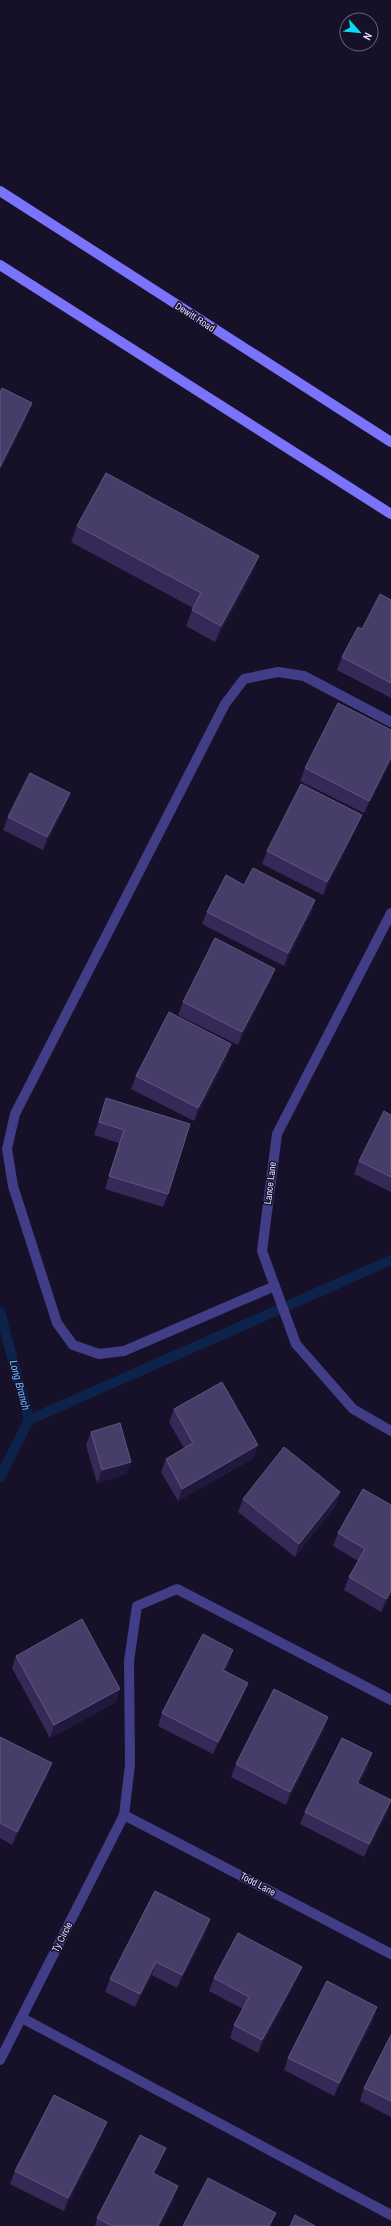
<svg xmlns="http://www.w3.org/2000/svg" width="391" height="2226" viewBox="0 0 391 2226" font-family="'Archivo Narrow',sans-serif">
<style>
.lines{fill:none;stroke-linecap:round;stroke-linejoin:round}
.stream{stroke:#0e234b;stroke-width:10}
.service{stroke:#423d87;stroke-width:10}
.minor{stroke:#423d87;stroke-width:10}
.secondary{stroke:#7a73fc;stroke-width:10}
.wall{fill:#352a57}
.shaded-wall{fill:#21183d}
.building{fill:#473d69;stroke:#5f5680}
.labels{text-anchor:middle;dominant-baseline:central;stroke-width:3;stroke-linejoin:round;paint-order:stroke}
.street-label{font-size:10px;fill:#dfdafe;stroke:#161129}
.water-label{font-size:11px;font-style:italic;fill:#6ab4fc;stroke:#161129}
</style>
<rect width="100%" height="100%" fill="#161129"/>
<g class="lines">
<g class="stream">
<polyline points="0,1312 29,1420 0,1477"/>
<polyline points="29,1420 391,1260"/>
</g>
<g class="service">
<polyline points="275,1286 124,1351 99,1354 73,1345 57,1323 13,1186 7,1149 15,1114 225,704 244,679 278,672 304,676 391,722"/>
<polyline points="124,1815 130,1765 129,1661 137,1606 177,1589 391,1700"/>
<polyline points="22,2018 391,2215"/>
</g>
<g class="minor">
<polyline points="391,913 277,1134 262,1251 296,1344 353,1409 391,1431"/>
<polyline points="0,2060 124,1815 391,1954"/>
</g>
<g class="secondary">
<polyline points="0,191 391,442"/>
<polyline points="0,265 391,514"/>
</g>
</g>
<g class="wall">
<polygon points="77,526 253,572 215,642 186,626 193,608 71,542"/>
<polygon points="391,600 391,698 337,670 342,657 362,629"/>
<polygon points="391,761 364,813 300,781 305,768"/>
<polygon points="70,793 65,806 43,850 3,830 8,817"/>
<polygon points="357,827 323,895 262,864 267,851"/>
<polygon points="244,885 315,900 311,913 284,966 202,924 207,912"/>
<polygon points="275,969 270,982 238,1045 178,1015 183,1002"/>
<polygon points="227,1057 194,1121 131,1089 136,1076"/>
<polygon points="106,1098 168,1194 163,1207 105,1189 119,1143 94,1135"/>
<polygon points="391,1115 391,1192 354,1174 359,1161"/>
<polygon points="174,1409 254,1458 178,1501 161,1472 166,1459 184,1448 169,1422"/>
<polygon points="91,1432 127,1474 97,1483 86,1445"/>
<polygon points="363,1489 391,1595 381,1612 344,1590 349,1577 358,1561 333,1546 338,1533"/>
<polygon points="340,1492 336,1505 295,1557 238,1512 243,1499"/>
<polygon points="16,1656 120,1689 116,1702 50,1738 12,1668"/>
<polygon points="229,1663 225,1671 243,1696 213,1754 158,1726 162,1713"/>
<polygon points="324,1730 286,1805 231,1777 236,1764"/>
<polygon points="0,1737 47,1776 12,1845 0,1838"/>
<polygon points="368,1766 359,1784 391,1801 387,1813 364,1857 300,1824 305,1812"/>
<polygon points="206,1932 177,1988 152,1975 135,2007 105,1992 110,1979"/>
<polygon points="302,1967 297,1979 258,2053 230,2038 234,2025 243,2009 209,1991 214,1978"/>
<polygon points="373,2020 334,2096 284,2070 288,2058"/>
<polygon points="391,2035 391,2117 360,2101 364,2088"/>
<polygon points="102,2135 64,2211 10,2184 15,2171"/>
<polygon points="161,2161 154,2174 174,2199 160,2226 95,2226 97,2218"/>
</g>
<g class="shaded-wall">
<polygon points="32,403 26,419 0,471 0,467"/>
<polygon points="259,556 253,572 215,642 221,626"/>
<polygon points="391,757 391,761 364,813 369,801"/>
<polygon points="70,793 65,806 43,850 47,837"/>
<polygon points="362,815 357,827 323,895 327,882"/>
<polygon points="315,900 311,913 284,966 288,953"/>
<polygon points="275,969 270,982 238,1045 242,1032"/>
<polygon points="231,1044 227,1057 194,1121 198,1108"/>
<polygon points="258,1445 254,1458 178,1501 182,1489"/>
<polygon points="131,1462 127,1474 97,1483 102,1470"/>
<polygon points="340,1492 336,1505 295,1557 299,1544"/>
<polygon points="391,1591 391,1595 381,1612 386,1599"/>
<polygon points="233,1650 229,1663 218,1683 223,1670"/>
<polygon points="248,1683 243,1696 213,1754 218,1742"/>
<polygon points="120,1689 116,1702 50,1738 54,1725"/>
<polygon points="328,1717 324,1730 286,1805 290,1792"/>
<polygon points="372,1753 368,1766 352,1796 357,1783"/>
<polygon points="52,1763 47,1776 12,1845 17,1832"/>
<polygon points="391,1801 387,1813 364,1857 369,1844"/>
<polygon points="210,1919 206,1932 177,1988 182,1975"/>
<polygon points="156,1962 152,1975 135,2007 140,1994"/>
<polygon points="302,1967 297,1979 258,2053 262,2040"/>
<polygon points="377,2007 373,2020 334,2096 339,2083"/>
<polygon points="107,2122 102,2135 64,2211 68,2198"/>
<polygon points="166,2148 161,2161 148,2186 153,2173"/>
<polygon points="178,2186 174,2199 160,2226 158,2226"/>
<polygon points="276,2213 271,2226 269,2226"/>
</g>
<g class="building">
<polygon points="2,388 32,403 0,467 0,392"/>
<polygon points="106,473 259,556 221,626 192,610 201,593 77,526"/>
<polygon points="380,594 391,600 391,683 342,657 358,627 362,629"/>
<polygon points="338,703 391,730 391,757 369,801 305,768"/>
<polygon points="30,773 70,793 47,837 8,817"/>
<polygon points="301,784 362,815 327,882 267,851"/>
<polygon points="253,868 315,900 288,953 207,912 226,875 244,885"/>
<polygon points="215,938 275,969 242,1032 183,1002"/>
<polygon points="169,1012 231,1044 198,1108 136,1076"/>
<polygon points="106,1098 190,1124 168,1194 109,1176 124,1130 99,1122"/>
<polygon points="384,1111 391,1115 391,1177 359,1161"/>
<polygon points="222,1382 258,1445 182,1489 166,1459 193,1443 174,1409"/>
<polygon points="120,1423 131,1462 102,1470 91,1432"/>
<polygon points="284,1447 340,1492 299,1544 243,1499"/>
<polygon points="363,1489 391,1505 391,1591 386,1599 349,1577 365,1549 338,1533"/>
<polygon points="82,1619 120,1689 54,1725 16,1656"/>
<polygon points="203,1634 233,1650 223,1670 248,1683 218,1742 162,1713"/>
<polygon points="274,1689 328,1717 290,1792 236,1764"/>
<polygon points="0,1737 52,1763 17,1832 0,1823"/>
<polygon points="342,1738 372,1753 357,1783 391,1800 369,1844 305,1812"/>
<polygon points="155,1891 210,1919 182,1975 156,1962 140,1994 110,1979"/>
<polygon points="238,1933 302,1967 262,2040 234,2025 249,1997 214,1978"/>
<polygon points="327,1981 377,2007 339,2083 288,2058"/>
<polygon points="391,2035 391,2101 364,2088"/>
<polygon points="54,2095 107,2122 68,2198 15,2171"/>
<polygon points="140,2135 166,2148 153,2173 178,2186 158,2226 112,2226 97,2218"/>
<polygon points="208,2178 276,2213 269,2226 183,2226"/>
<polygon points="295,2215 315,2226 290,2226"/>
</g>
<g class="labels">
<g class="street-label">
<text transform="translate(195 317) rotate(33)">Dewitt Road</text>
<text transform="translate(270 1183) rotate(-83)">Lance Lane</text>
<text transform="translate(258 1884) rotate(28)">Todd Lane</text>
<text transform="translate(62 1937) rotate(-63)">Ty Circle</text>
</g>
<g class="water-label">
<text transform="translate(20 1385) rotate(75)">Long Branch</text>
</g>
</g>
<g transform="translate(359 32) rotate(117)"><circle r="19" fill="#161129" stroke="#66617e"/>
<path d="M0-3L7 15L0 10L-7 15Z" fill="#0adbfa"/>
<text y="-6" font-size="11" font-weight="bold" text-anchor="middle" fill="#dfdafe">N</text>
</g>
</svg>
